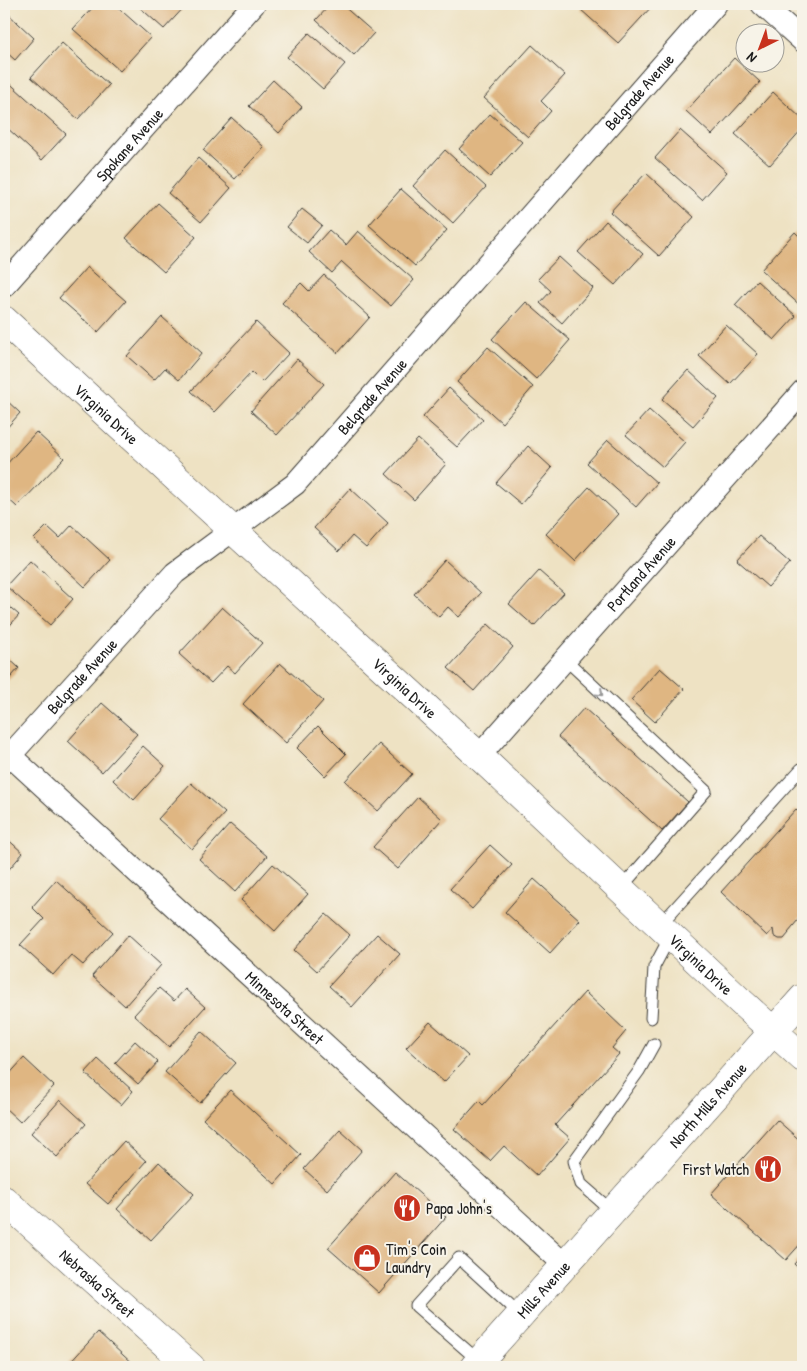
<svg xmlns="http://www.w3.org/2000/svg" width="807" height="1371" viewBox="0 0 807 1371" font-family="'Patrick Hand',sans-serif">
<style>
.building{fill:#dfb682}
.lines{fill:none;stroke-linecap:round;stroke-linejoin:round}
.lane-casing{stroke:#3c3a35;stroke-width:13}
.street-casing{stroke:#3c3a35;stroke-width:24}
.secondary-casing{stroke:#3c3a35;stroke-width:29}
.primary-casing{stroke:#3c3a35;stroke-width:29}
.lane{stroke:#fff;stroke-width:11}
.street{stroke:#fff;stroke-width:22}
.secondary{stroke:#fff;stroke-width:28}
.primary{stroke:#fff;stroke-width:28}
.oneway{stroke:#999}
.labels{text-anchor:middle;dominant-baseline:central;stroke-width:4;stroke-linejoin:round;paint-order:stroke}
.street-label{font-size:16px;fill:#1c1c1c;stroke:#f7f3e8}
.poi-label{font-size:16px;fill:#1c1c1c;stroke:#f7f3e8;text-anchor:start}
</style>
<rect width="100%" height="100%" fill="#f7f3e8"/>
<filter id="ink" filterUnits="userSpaceOnUse"><feTurbulence type="fractalNoise" baseFrequency=".02" numOctaves="2"/><feDisplacementMap in="SourceGraphic" scale="10" xChannelSelector="R" yChannelSelector="G"/><feConvolveMatrix kernelMatrix="1 2 1 2 8 2 1 2 1" color-interpolation-filters="sRGB"/></filter>
<filter id="wash" filterUnits="userSpaceOnUse"><feTurbulence type="fractalNoise" baseFrequency=".0096" numOctaves="4" result="noise"/><feDisplacementMap in="SourceGraphic" scale="20" xChannelSelector="R" yChannelSelector="G"/><feGaussianBlur stdDeviation="1.12" result="paint"/><feColorMatrix in="noise" values="0 0 0 0 0 0 0 0 0 0 0 0 0 0 0 0 0 1.4 0 .05"/><feComposite in="paint" operator="in"/></filter>
<g filter="url(#wash)">
<rect width="100%" height="100%" fill="#eee2c3"/>
<g id="blocks">
<g class="building">
<polygon points="96,4 114,4 151,37 120,71 73,29"/>
<polygon points="136,4 187,4 164,29"/>
<polygon points="331,4 341,4 374,33 354,55 316,20"/>
<polygon points="585,4 654,4 618,43 580,9"/>
<polygon points="4,10 34,38 15,60 4,50"/>
<polygon points="309,33 345,64 323,89 287,57"/>
<polygon points="62,43 109,85 78,119 31,77"/>
<polygon points="532,45 565,75 541,101 551,111 528,137 484,98"/>
<polygon points="734,58 760,82 712,135 686,111"/>
<polygon points="4,78 66,134 42,160 4,125"/>
<polygon points="273,80 302,107 279,133 249,106"/>
<polygon points="773,92 803,120 803,128 770,165 735,134"/>
<polygon points="490,114 522,142 490,177 459,149"/>
<polygon points="232,118 264,147 235,179 203,150"/>
<polygon points="680,130 727,172 702,200 655,158"/>
<polygon points="445,150 486,187 453,223 413,186"/>
<polygon points="198,158 231,188 201,222 168,193"/>
<polygon points="646,173 694,217 659,256 610,212"/>
<polygon points="401,189 447,230 415,266 369,225"/>
<polygon points="158,203 196,237 164,272 126,238"/>
<polygon points="302,209 322,225 307,243 287,227"/>
<polygon points="606,221 643,254 615,285 578,252"/>
<polygon points="329,230 346,245 358,231 414,280 391,306 342,262 332,273 309,252"/>
<polygon points="795,232 803,240 803,308 761,270"/>
<polygon points="559,257 593,288 562,323 540,303 551,291 538,279"/>
<polygon points="87,267 126,301 98,332 59,298"/>
<polygon points="324,275 370,317 338,353 282,303 301,283 309,291"/>
<polygon points="757,281 796,316 774,340 735,305"/>
<polygon points="526,302 570,340 536,379 492,339"/>
<polygon points="162,317 202,353 179,380 165,368 154,380 127,356"/>
<polygon points="256,322 289,353 262,382 252,372 214,412 191,391"/>
<polygon points="726,325 758,354 730,384 699,356"/>
<polygon points="488,347 533,387 502,423 457,382"/>
<polygon points="297,359 324,384 277,435 251,411"/>
<polygon points="688,370 718,398 693,426 662,399"/>
<polygon points="449,388 483,419 457,447 423,417"/>
<polygon points="4,398 20,413 4,431"/>
<polygon points="649,410 685,442 663,467 626,435"/>
<polygon points="36,432 64,458 17,507 4,495 4,467"/>
<polygon points="418,439 446,464 414,500 386,474"/>
<polygon points="608,440 657,483 636,507 587,463"/>
<polygon points="528,446 552,468 521,504 496,483"/>
<polygon points="589,487 618,514 575,561 546,534"/>
<polygon points="350,488 388,523 366,548 352,536 339,551 314,528"/>
<polygon points="72,525 110,560 85,587 34,539 47,526 60,538"/>
<polygon points="759,536 790,563 768,587 737,560"/>
<polygon points="30,560 73,599 50,625 6,586"/>
<polygon points="445,560 481,593 459,617 448,607 439,617 414,594"/>
<polygon points="539,571 564,593 534,626 509,604"/>
<polygon points="4,602 19,615 4,632"/>
<polygon points="222,607 262,643 235,673 227,666 211,683 179,654"/>
<polygon points="488,624 513,647 474,691 448,668"/>
<polygon points="4,654 19,668 4,685"/>
<polygon points="280,663 323,701 286,743 243,704"/>
<polygon points="660,668 684,689 655,722 631,700"/>
<polygon points="102,703 137,734 102,772 68,741"/>
<polygon points="584,708 688,802 662,831 558,737"/>
<polygon points="318,726 346,754 325,776 297,748"/>
<polygon points="379,744 412,774 378,811 345,781"/>
<polygon points="143,746 165,766 134,800 113,780"/>
<polygon points="191,783 225,813 192,849 158,819"/>
<polygon points="418,797 442,819 398,869 373,847"/>
<polygon points="796,809 803,816 803,914 788,932 789,933 784,939 779,939 774,936 773,929 767,936 721,892"/>
<polygon points="230,824 267,856 235,892 199,859"/>
<polygon points="4,836 23,853 4,875"/>
<polygon points="490,845 512,865 472,909 450,889"/>
<polygon points="273,864 308,894 275,931 241,900"/>
<polygon points="534,879 580,920 550,953 505,912"/>
<polygon points="56,880 113,932 83,965 71,955 53,975 20,945 44,919 32,907"/>
<polygon points="326,914 350,935 317,971 294,950"/>
<polygon points="377,934 400,954 352,1007 329,986"/>
<polygon points="128,935 161,965 125,1006 92,976"/>
<polygon points="159,988 174,1001 185,989 205,1007 169,1047 134,1015"/>
<polygon points="585,992 626,1031 612,1048 619,1054 555,1125 570,1138 537,1176 504,1146 490,1161 454,1129 479,1101 483,1105"/>
<polygon points="430,1022 468,1056 444,1082 406,1048"/>
<polygon points="201,1031 236,1063 200,1103 165,1072"/>
<polygon points="135,1041 158,1062 138,1084 115,1063"/>
<polygon points="24,1058 54,1086 20,1122 4,1107 4,1080"/>
<polygon points="98,1059 133,1091 121,1105 85,1073"/>
<polygon points="230,1090 301,1155 275,1184 203,1119"/>
<polygon points="60,1100 86,1124 57,1157 31,1133"/>
<polygon points="777,1120 803,1143 803,1241 786,1260 711,1194"/>
<polygon points="340,1130 362,1150 327,1190 304,1169"/>
<polygon points="124,1141 146,1161 108,1204 85,1184"/>
<polygon points="159,1162 194,1194 151,1240 117,1209"/>
<polygon points="395,1172 446,1217 379,1293 328,1248"/>
<polygon points="803,1254 803,1272 794,1264"/>
<polygon points="98,1332 136,1367 66,1367"/>
</g>
</g>
</g>
<g filter="url(#ink)">
<use href="#blocks" fill-opacity="0" stroke="#3c3a35" stroke-width="1"/>
<g class="lines">
<g class="lane-casing">
<g id="lane">
<polyline points="565,659 706,791 621,888"/>
<polyline points="660,925 801,769 803,771"/>
<polyline points="651,1018 654,967 671,935"/>
<polyline points="613,1212 581,1184 574,1161 639,1071 654,1044"/>
<polyline points="479,1361 416,1306 459,1258 521,1315"/>
</g>
</g>
<g class="street-casing">
<g id="street">
<polyline points="762,4 803,41"/>
<path id="s1" d="M4,286L254,4"/>
<path id="s2" d="M4,750L565,1265"/>
<path id="s3" d="M479,756L803,391"/>
<path id="s4" d="M4,762L175,573L295,484L716,4"/>
</g>
</g>
<g class="secondary-casing">
<g id="secondary">
<path id="s5" d="M4,320L479,756L740,1001L803,1058"/>
<path id="s6" d="M4,1200L191,1367"/>
</g>
</g>
<g class="primary-casing">
<g id="primary">
<path id="s7" d="M474,1367L803,998"/>
</g>
</g>
<use href="#lane" class="lane"/>
<use href="#street" class="street"/>
<use href="#secondary" class="secondary"/>
<use href="#primary" class="primary"/>
</g>
<defs><path id="oneway-chevron" d="M-2-3.5L2.5 0L-2 3.5" fill="none" stroke-width="1.6" stroke-linecap="round" stroke-linejoin="round" transform="scale(1.25)"/></defs>
<use class="oneway" href="#oneway-chevron" transform="translate(600 693) rotate(43)"/>
</g>
<defs>
<g id="restaurant-disc" transform="scale(1.4375)"><circle r="9.5" fill="#c8321e" stroke="#f7f3e8"/><path d="M-5-6h1v4h1v-4h1v4h1v-4h1v5L-1.5 .5V6h-2V.5L-5-1ZM5-6V6H3V1.5H1.5Q1.5-4 5-6Z" fill="#fff"/></g>
<g id="shop-disc" transform="scale(1.4375)"><circle r="9.5" fill="#c8321e" stroke="#f7f3e8"/><path d="M-5-2.5h2.3a2.7 3.5 0 0 1 5.4 0H5L5.5 6h-11ZM-1.5-2.5h3a1.5 2.3 0 0 0-3 0Z" fill="#fff"/></g>
</defs>
<g fill-rule="evenodd">
<use href="#restaurant-disc" x="768" y="1169"/>
<use href="#restaurant-disc" x="407" y="1208"/>
<use href="#shop-disc" x="367" y="1258"/>
</g>
<g class="labels">
<g class="street-label">
<text stroke="none"><textPath href="#s4" startOffset="926">Belgrade Avenue</textPath></text>
<text stroke="none"><textPath href="#s1" startOffset="189">Spokane Avenue</textPath></text>
<text stroke="none"><textPath href="#s4" startOffset="521">Belgrade Avenue</textPath></text>
<text stroke="none"><textPath href="#s5" startOffset="139">Virginia Drive</textPath></text>
<text stroke="none"><textPath href="#s3" startOffset="244">Portland Avenue</textPath></text>
<text stroke="none"><textPath href="#s4" startOffset="116">Belgrade Avenue</textPath></text>
<text stroke="none"><textPath href="#s5" startOffset="544">Virginia Drive</textPath></text>
<text stroke="none"><textPath href="#s5" startOffset="949">Virginia Drive</textPath></text>
<text stroke="none"><textPath href="#s2" startOffset="381">Minnesota Street</textPath></text>
<text stroke="none"><textPath href="#s7" startOffset="351">North Mills Avenue</textPath></text>
<text stroke="none"><textPath href="#s6" startOffset="125">Nebraska Street</textPath></text>
<text stroke="none"><textPath href="#s7" startOffset="104">Mills Avenue</textPath></text>
</g>
<g class="poi-label">
<text x="749" y="1169" text-anchor="end">First Watch</text>
<text x="426" y="1208">Papa John's</text>
<text x="386" y="1249">Tim's Coin<tspan x="386" dy="18">Laundry</tspan></text>
</g>
</g>
<rect width="807" height="1371" fill="none" stroke="#f7f3e8" stroke-width="20"/>
<g transform="translate(760 48) rotate(222)"><circle r="24" fill="#f7f3e8" stroke="#9f9d96"/>
<path d="M0-4L9 19L0 12L-9 19Z" fill="#c8321e"/>
<text y="-8" font-size="14" font-weight="bold" text-anchor="middle" fill="#1c1c1c">N</text>
</g>
</svg>
